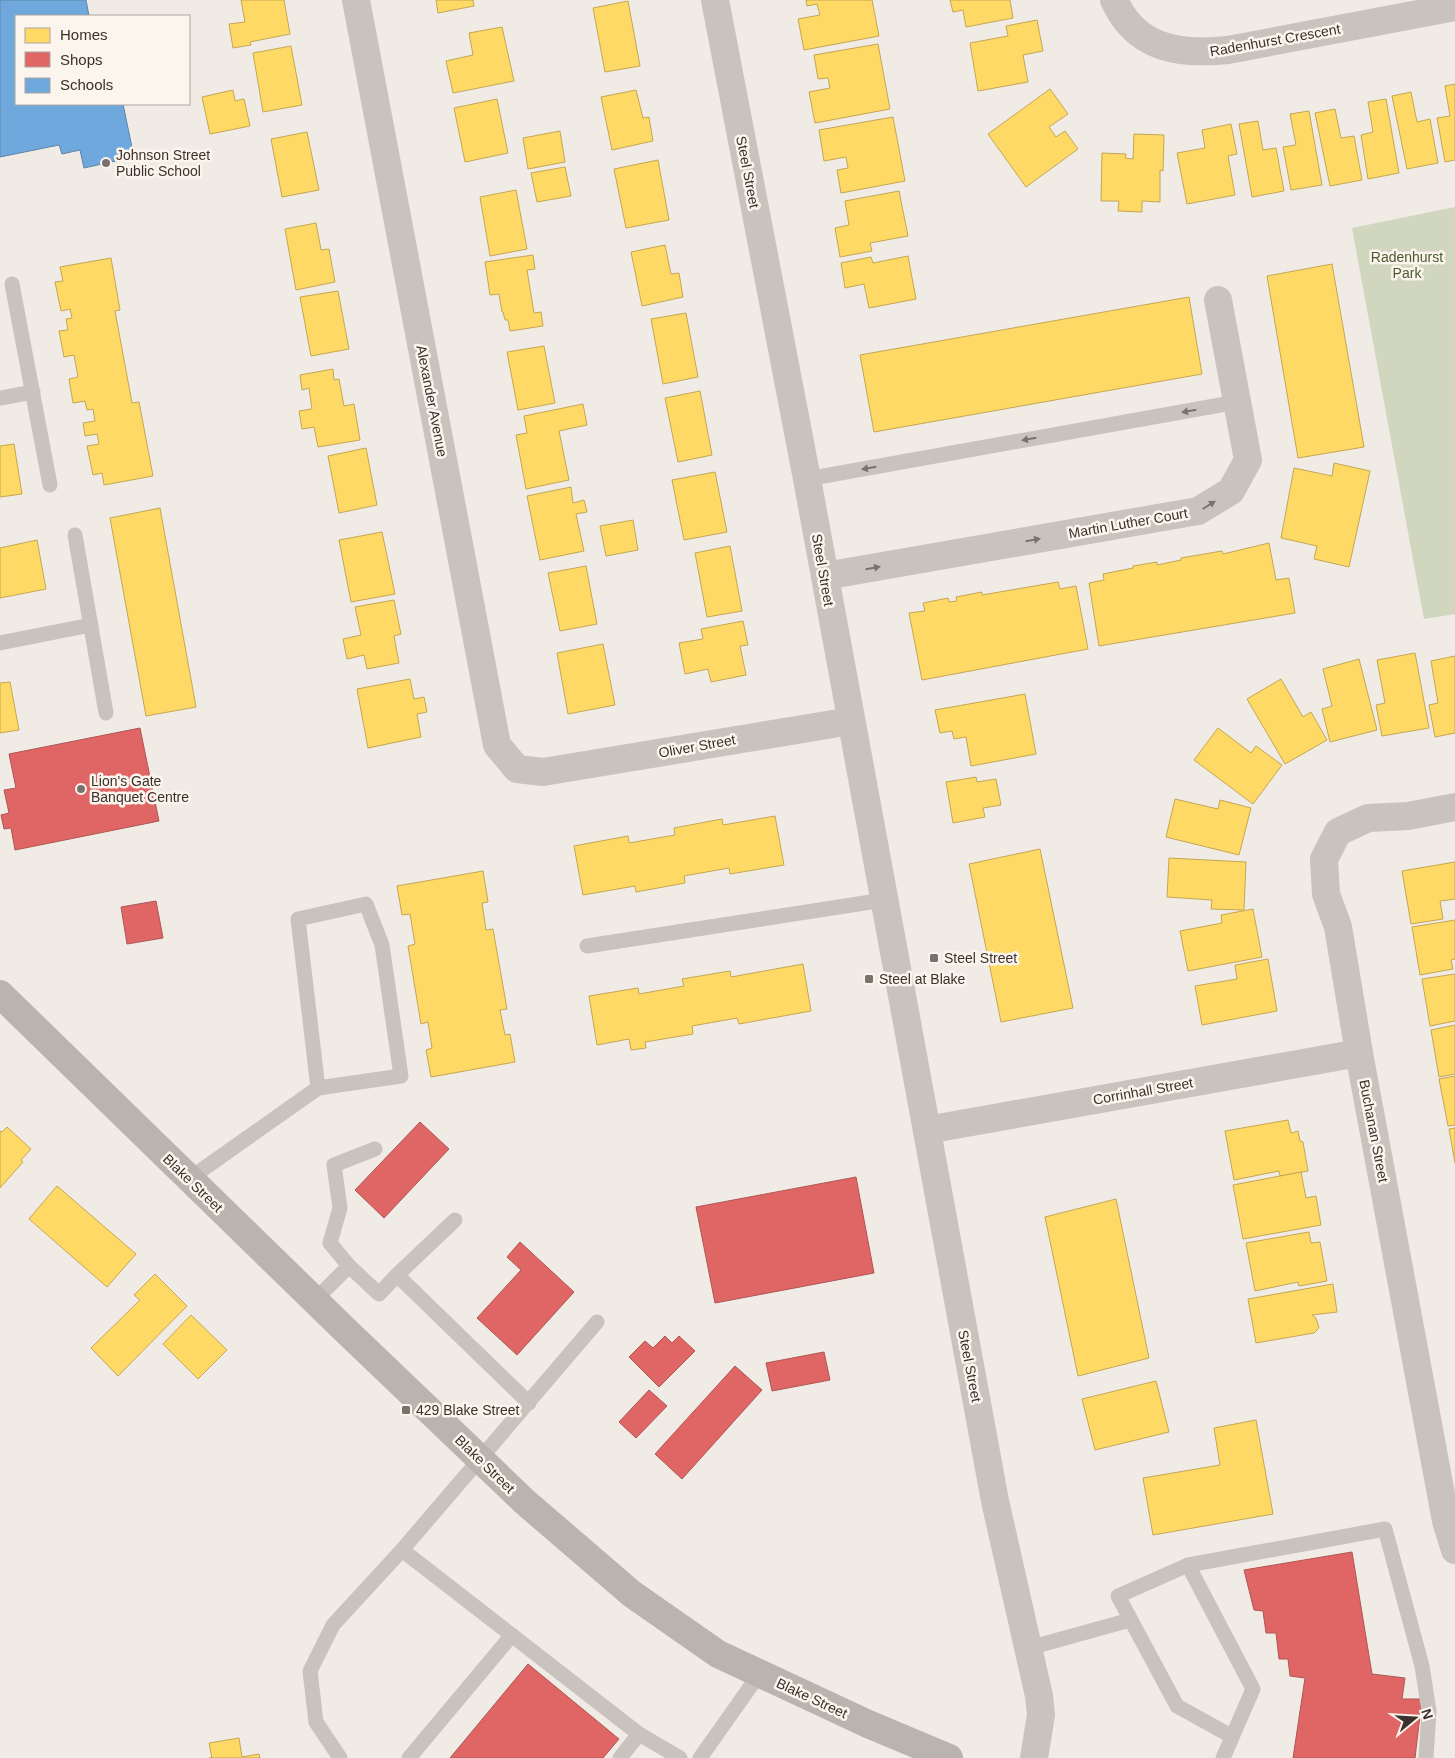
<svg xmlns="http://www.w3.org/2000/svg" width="1455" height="1758" viewBox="0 0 1455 1758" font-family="Helvetica,sans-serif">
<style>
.green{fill:#d1d6bf}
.homes{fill:#ffd966;stroke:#c4a654}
.shops{fill:#e06666;stroke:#ae5654}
.schools{fill:#6fa8dc;stroke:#5f84a7}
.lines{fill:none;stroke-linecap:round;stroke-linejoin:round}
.service{stroke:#c9c3be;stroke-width:15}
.minor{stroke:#c9c3be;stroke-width:28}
.tertiary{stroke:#c9c3be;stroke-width:28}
.secondary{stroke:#bab3ae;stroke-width:28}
.oneway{fill:#7b726d}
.poi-dot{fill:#7a716c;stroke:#fbf5ee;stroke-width:2}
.labels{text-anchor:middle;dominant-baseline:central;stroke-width:5;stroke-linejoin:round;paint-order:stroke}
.street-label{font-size:14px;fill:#3b302b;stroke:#fbf5ee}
.poi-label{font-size:14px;fill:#3b302b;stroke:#fbf5ee;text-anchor:start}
.park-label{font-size:14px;fill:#4a5a2e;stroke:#fbf5ee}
</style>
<rect width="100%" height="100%" fill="#f0ebe5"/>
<polygon class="green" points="1455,207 1455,614 1424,619 1352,228"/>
<g class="homes">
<polygon points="241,0 284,0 290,34 250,42 251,45 233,48 229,24 245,22"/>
<polygon points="436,0 473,0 474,6 438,13"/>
<polygon points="806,0 872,0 879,36 804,50 798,19 820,15 817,4 807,6"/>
<polygon points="950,0 1010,0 1013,18 966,27 963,10 953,12"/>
<polygon points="628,1 640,66 605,72 593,8"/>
<polygon points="1037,20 1043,51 1023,55 1028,82 978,91 970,43 1008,36 1006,26"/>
<polygon points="502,27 514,81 453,93 446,61 473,55 469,33"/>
<polygon points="878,44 890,109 815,123 809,92 830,88 828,78 818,79 814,55"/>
<polygon points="291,46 302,105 263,112 253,53"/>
<polygon points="1455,84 1455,160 1445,162 1437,118 1450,116 1445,86"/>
<polygon points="1050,89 1068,114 1049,127 1056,137 1065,131 1078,149 1026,187 988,134"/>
<polygon points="233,90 235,101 244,99 250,126 210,134 202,97"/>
<polygon points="636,90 643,118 649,117 653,141 612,150 601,97"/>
<polygon points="1411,92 1417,122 1430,119 1438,163 1407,169 1392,96"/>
<polygon points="497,99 508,153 465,162 454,108"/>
<polygon points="1386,99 1399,173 1368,179 1361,135 1373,132 1368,102"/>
<polygon points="1335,109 1341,138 1354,136 1362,180 1330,186 1315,113"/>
<polygon points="1309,111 1322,185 1291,190 1283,147 1296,145 1290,114"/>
<polygon points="893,117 905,181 841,193 837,170 848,168 846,157 824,161 819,130"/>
<polygon points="1258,121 1263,150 1276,148 1284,191 1252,197 1239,124"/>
<polygon points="1231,124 1237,154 1228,156 1235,195 1187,204 1177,153 1205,148 1202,130"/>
<polygon points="560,131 565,162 528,169 523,138"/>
<polygon points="307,132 319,190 282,197 271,139"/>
<polygon points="1134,134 1164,135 1163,171 1160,170 1160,202 1142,201 1142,212 1118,211 1119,201 1101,201 1102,153 1126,154 1125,158 1133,159"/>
<polygon points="658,160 669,220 626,228 614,169"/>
<polygon points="565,167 571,196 537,202 531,173"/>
<polygon points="516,190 527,249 490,256 480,197"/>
<polygon points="899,191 908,236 870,243 872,251 840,257 835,228 849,225 845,201"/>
<polygon points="316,223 321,250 329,249 335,282 296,290 285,229"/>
<polygon points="665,245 671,274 679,273 683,297 642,306 631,252"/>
<polygon points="533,255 535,269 527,270 534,313 541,312 543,326 510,331 508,320 505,320 503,312 502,312 499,294 490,295 485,262"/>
<polygon points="908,256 916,299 869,308 864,284 845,288 841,263 871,257 873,263"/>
<polygon points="111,258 120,310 115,311 132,403 139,402 153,476 104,485 102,473 93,475 87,446 99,444 97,434 85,436 83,423 95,421 93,409 87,410 85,401 73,403 69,379 78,377 74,355 64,357 59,331 68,330 66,319 72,318 70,309 61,311 55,282 63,281 60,267"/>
<polygon points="1332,264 1364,447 1298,458 1267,276"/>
<polygon points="338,291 349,349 311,356 300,297"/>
<polygon points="1189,297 1202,374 874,432 860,355"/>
<polygon points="686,313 698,377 663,384 651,319"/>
<polygon points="544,346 555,403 518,410 507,352"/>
<polygon points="333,369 334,380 339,379 344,406 354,404 360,440 318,447 314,427 302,429 299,411 312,409 309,388 302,390 300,375"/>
<polygon points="700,391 712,455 678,462 665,398"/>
<polygon points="583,404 587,425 559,431 569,480 526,489 516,435 527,433 524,416"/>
<polygon points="14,444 22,494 0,497 0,446"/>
<polygon points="366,448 377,505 339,513 328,456"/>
<polygon points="1334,463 1370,471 1349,567 1314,559 1317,546 1281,538 1294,468 1332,476"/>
<polygon points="715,472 727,532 684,540 672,480"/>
<polygon points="571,487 573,503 584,500 587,512 576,514 584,551 540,560 527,496"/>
<polygon points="160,508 196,707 146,716 110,518"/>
<polygon points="633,520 638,550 606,556 600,526"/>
<polygon points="382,532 395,594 351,602 339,540"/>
<polygon points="37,540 46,589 0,598 0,548"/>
<polygon points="1269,543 1276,580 1289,578 1295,613 1099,646 1089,583 1104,580 1103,574 1133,568 1133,566 1157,562 1157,565 1181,560 1181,558 1222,551 1223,554"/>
<polygon points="730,546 742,611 707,617 695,553"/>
<polygon points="586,566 597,624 560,631 548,573"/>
<polygon points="1058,582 1060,589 1076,586 1088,649 922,680 909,613 925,611 923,603 948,598 949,602 957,601 956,597 982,592 982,595"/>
<polygon points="394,600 401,634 394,636 399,663 367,669 364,655 347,659 343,639 361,635 355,607"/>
<polygon points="743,621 748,645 740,646 746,675 711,682 708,669 685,674 679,643 703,639 701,629"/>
<polygon points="603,644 615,705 568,714 557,653"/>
<polygon points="1415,653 1429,728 1382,736 1376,705 1385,703 1377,660"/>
<polygon points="1455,656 1455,733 1435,737 1429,705 1438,703 1431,661"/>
<polygon points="1359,659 1377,730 1330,742 1322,709 1332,706 1323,669"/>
<polygon points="410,679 414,699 424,697 427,712 417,714 421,737 368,748 357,689"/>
<polygon points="1281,679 1303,717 1311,712 1327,740 1285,764 1247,699"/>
<polygon points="10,682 19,730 0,733 0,683"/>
<polygon points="1025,694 1036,754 971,766 966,737 954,739 952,731 940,733 935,710"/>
<polygon points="1218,728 1251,753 1256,746 1282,765 1253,804 1194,760"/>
<polygon points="976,777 977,782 996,779 1001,805 983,808 985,817 953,823 946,782"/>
<polygon points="1175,799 1218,809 1220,800 1251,808 1239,855 1166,837"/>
<polygon points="775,816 784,865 730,874 729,868 684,876 685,883 636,892 635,886 583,895 574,846 628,836 629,843 675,835 674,828 722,819 723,825"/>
<polygon points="1040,849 1073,1008 1001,1022 969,864"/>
<polygon points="1169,858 1246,862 1244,910 1211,909 1212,900 1167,897"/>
<polygon points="1455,862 1455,899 1440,901 1443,919 1411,924 1402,871"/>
<polygon points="483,871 488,902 482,903 486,930 493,929 507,1009 500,1010 505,1035 510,1034 515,1062 431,1077 426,1050 432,1048 428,1022 421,1024 408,946 415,944 410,914 402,915 397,886"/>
<polygon points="1253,909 1262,957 1188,971 1180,931 1222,923 1221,915"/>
<polygon points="1455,920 1455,959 1451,960 1453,969 1420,975 1412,927"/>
<polygon points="1268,959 1277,1011 1202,1025 1195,986 1237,979 1235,965"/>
<polygon points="803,964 811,1011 739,1024 737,1018 692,1026 693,1034 645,1042 646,1048 631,1050 629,1039 597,1045 589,996 638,988 639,994 684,986 682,979 730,971 731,977"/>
<polygon points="1455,974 1455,1021 1430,1026 1422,979"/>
<polygon points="1455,1025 1455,1074 1439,1077 1431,1030"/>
<polygon points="1455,1076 1455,1125 1448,1126 1439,1079"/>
<polygon points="1288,1120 1291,1133 1298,1131 1300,1141 1303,1142 1308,1171 1280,1176 1279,1171 1234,1180 1225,1131"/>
<polygon points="7,1127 31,1149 21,1160 23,1162 0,1188 0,1131 2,1132"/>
<polygon points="1455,1128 1455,1163 1449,1129"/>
<polygon points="1301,1172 1306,1198 1316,1196 1321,1225 1243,1239 1233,1185"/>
<polygon points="57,1186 136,1254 107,1287 29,1219"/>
<polygon points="1116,1199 1149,1358 1078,1376 1045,1217"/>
<polygon points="1309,1232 1311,1243 1320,1242 1327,1281 1299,1286 1298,1282 1255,1291 1246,1243"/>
<polygon points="155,1274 187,1306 118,1376 91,1348 140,1300 134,1295"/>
<polygon points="1333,1284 1337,1312 1312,1315 1316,1318 1319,1328 1314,1333 1256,1343 1248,1299"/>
<polygon points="191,1315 227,1350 198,1379 163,1344"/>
<polygon points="1156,1381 1169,1432 1095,1450 1082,1399"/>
<polygon points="1256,1420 1273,1514 1153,1535 1143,1478 1220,1465 1214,1428"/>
<polygon points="239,1738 242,1757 259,1754 260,1758 209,1758 212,1758 209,1743"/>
</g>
<g class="shops">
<polygon points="140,728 159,821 15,850 11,828 4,829 1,815 9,813 4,790 16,788 9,754"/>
<polygon points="156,901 163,938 127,944 121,907"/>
<polygon points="420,1122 449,1149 384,1218 355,1190"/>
<polygon points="856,1177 874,1273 715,1303 696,1207"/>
<polygon points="520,1242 574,1292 517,1355 477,1318 521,1270 507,1257"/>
<polygon points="665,1336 672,1343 679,1336 695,1351 659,1387 629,1357 645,1341 653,1348"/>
<polygon points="824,1352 830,1380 772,1391 766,1363"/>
<polygon points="735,1366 762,1390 682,1479 655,1454"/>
<polygon points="649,1390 667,1406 636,1438 619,1422"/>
<polygon points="1352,1552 1372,1674 1405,1678 1402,1699 1422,1699 1415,1758 1293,1758 1305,1678 1290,1676 1288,1659 1279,1659 1276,1633 1266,1633 1263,1611 1254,1610 1244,1570"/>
<polygon points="528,1664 619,1739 603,1758 450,1758"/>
</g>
<polygon class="schools" points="0,0 86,0 89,16 16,16 16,104 123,104 134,157 84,168 80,150 62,154 59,145 0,157"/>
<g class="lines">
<g class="service">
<polyline points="12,284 50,485"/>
<polyline points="0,398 33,392"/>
<polyline points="807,479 1237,402"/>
<polyline points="75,535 106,713"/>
<polyline points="0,643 91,625"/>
<polyline points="587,946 884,900"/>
<polyline points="189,1179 318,1088 298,919 366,904 382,945 401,1076 318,1088"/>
<polyline points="349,1266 379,1294 397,1275 455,1220"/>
<polyline points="397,1275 529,1403"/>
<polyline points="315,1300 349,1266 330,1243 340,1208 334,1165 375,1149"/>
<polyline points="402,1550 639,1734 680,1758"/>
<polyline points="1188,1565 1118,1596 1177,1706 1231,1736"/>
<polyline points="1029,1648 1130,1620"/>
<polyline points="340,1758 316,1722 310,1671 333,1625 402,1550 597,1322"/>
<polyline points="409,1758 512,1635"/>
<polyline points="620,1758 639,1734"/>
<polyline points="700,1758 760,1673"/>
<polyline points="1223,1758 1253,1689 1188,1565 1385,1529 1422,1666 1429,1711 1426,1758"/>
</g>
<g class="minor">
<polyline points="356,0 497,745 517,769 543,772 851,721"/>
<path d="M1114,0C1136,49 1179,55 1228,50L1455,7"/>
<polyline points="825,576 1198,511 1231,491 1248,460 1218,300"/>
<polyline points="1455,807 1408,816 1368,818 1338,832 1324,859 1326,894 1338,927 1359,1053 1446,1521 1455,1550"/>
<polyline points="927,1130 1359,1053"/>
</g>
<polyline class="tertiary" points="715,0 807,479 995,1501 1039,1696 1041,1715 1034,1758"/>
<polyline class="secondary" points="0,994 343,1328 525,1502 632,1594 718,1654 868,1724 949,1758"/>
</g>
<defs><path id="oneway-solid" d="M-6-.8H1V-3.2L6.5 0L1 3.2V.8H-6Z" transform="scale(1.25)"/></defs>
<g class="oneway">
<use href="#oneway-solid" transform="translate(1189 411) rotate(170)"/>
<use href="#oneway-solid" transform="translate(1029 439) rotate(170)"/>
<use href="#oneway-solid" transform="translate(869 468) rotate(170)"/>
<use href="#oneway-solid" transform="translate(1209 505) rotate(-32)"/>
<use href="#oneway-solid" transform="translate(1033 540) rotate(-10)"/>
<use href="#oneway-solid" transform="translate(873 568) rotate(-10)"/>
</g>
<g class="poi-dot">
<circle cx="106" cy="163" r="5"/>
<circle cx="81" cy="789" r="5"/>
<rect x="929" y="953" width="10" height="10" rx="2.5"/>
<rect x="864" y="974" width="10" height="10" rx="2.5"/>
<rect x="401" y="1405" width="10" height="10" rx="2.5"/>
</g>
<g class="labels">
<g class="street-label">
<text transform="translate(1275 40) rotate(-10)">Radenhurst Crescent</text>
<text transform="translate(748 172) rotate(79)">Steel Street</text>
<text transform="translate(432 401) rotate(79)">Alexander Avenue</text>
<text transform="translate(1128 523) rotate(-10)">Martin Luther Court</text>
<text transform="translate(823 570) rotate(80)">Steel Street</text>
<text transform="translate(697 746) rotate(-10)">Oliver Street</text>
<text transform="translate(1143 1091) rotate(-10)">Corrinhall Street</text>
<text transform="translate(1374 1131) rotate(79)">Buchanan Street</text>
<text transform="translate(193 1183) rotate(44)">Blake Street</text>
<text transform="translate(970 1366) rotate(79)">Steel Street</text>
<text transform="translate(485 1464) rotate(44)">Blake Street</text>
<text transform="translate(812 1698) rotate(25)">Blake Street</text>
</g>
<g class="poi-label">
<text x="116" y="155">Johnson Street<tspan x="116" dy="16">Public School</tspan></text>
<text x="91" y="781">Lion's Gate<tspan x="91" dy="16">Banquet Centre</tspan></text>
<text x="944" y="958">Steel Street</text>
<text x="879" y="979">Steel at Blake</text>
<text x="416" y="1410">429 Blake Street</text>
</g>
<g class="park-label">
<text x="1407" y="257">Radenhurst<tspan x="1407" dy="16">Park</tspan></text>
</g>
</g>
<rect x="15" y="15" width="175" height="90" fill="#fbf5ee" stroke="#aea6a0"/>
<rect x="25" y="28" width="25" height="15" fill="#ffd966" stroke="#aea6a0"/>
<text x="60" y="40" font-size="15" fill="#3b302b">Homes</text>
<rect x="25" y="52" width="25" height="15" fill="#e06666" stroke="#aea6a0"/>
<text x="60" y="65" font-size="15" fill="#3b302b">Shops</text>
<rect x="25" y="78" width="25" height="15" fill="#6fa8dc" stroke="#aea6a0"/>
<text x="60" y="90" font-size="15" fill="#3b302b">Schools</text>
<g transform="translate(1415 1718) rotate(72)" stroke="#fbf5ee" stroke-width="4" paint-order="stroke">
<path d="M0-4L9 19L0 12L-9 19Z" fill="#3b302b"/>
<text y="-8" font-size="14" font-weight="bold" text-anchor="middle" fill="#3b302b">N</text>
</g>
</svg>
